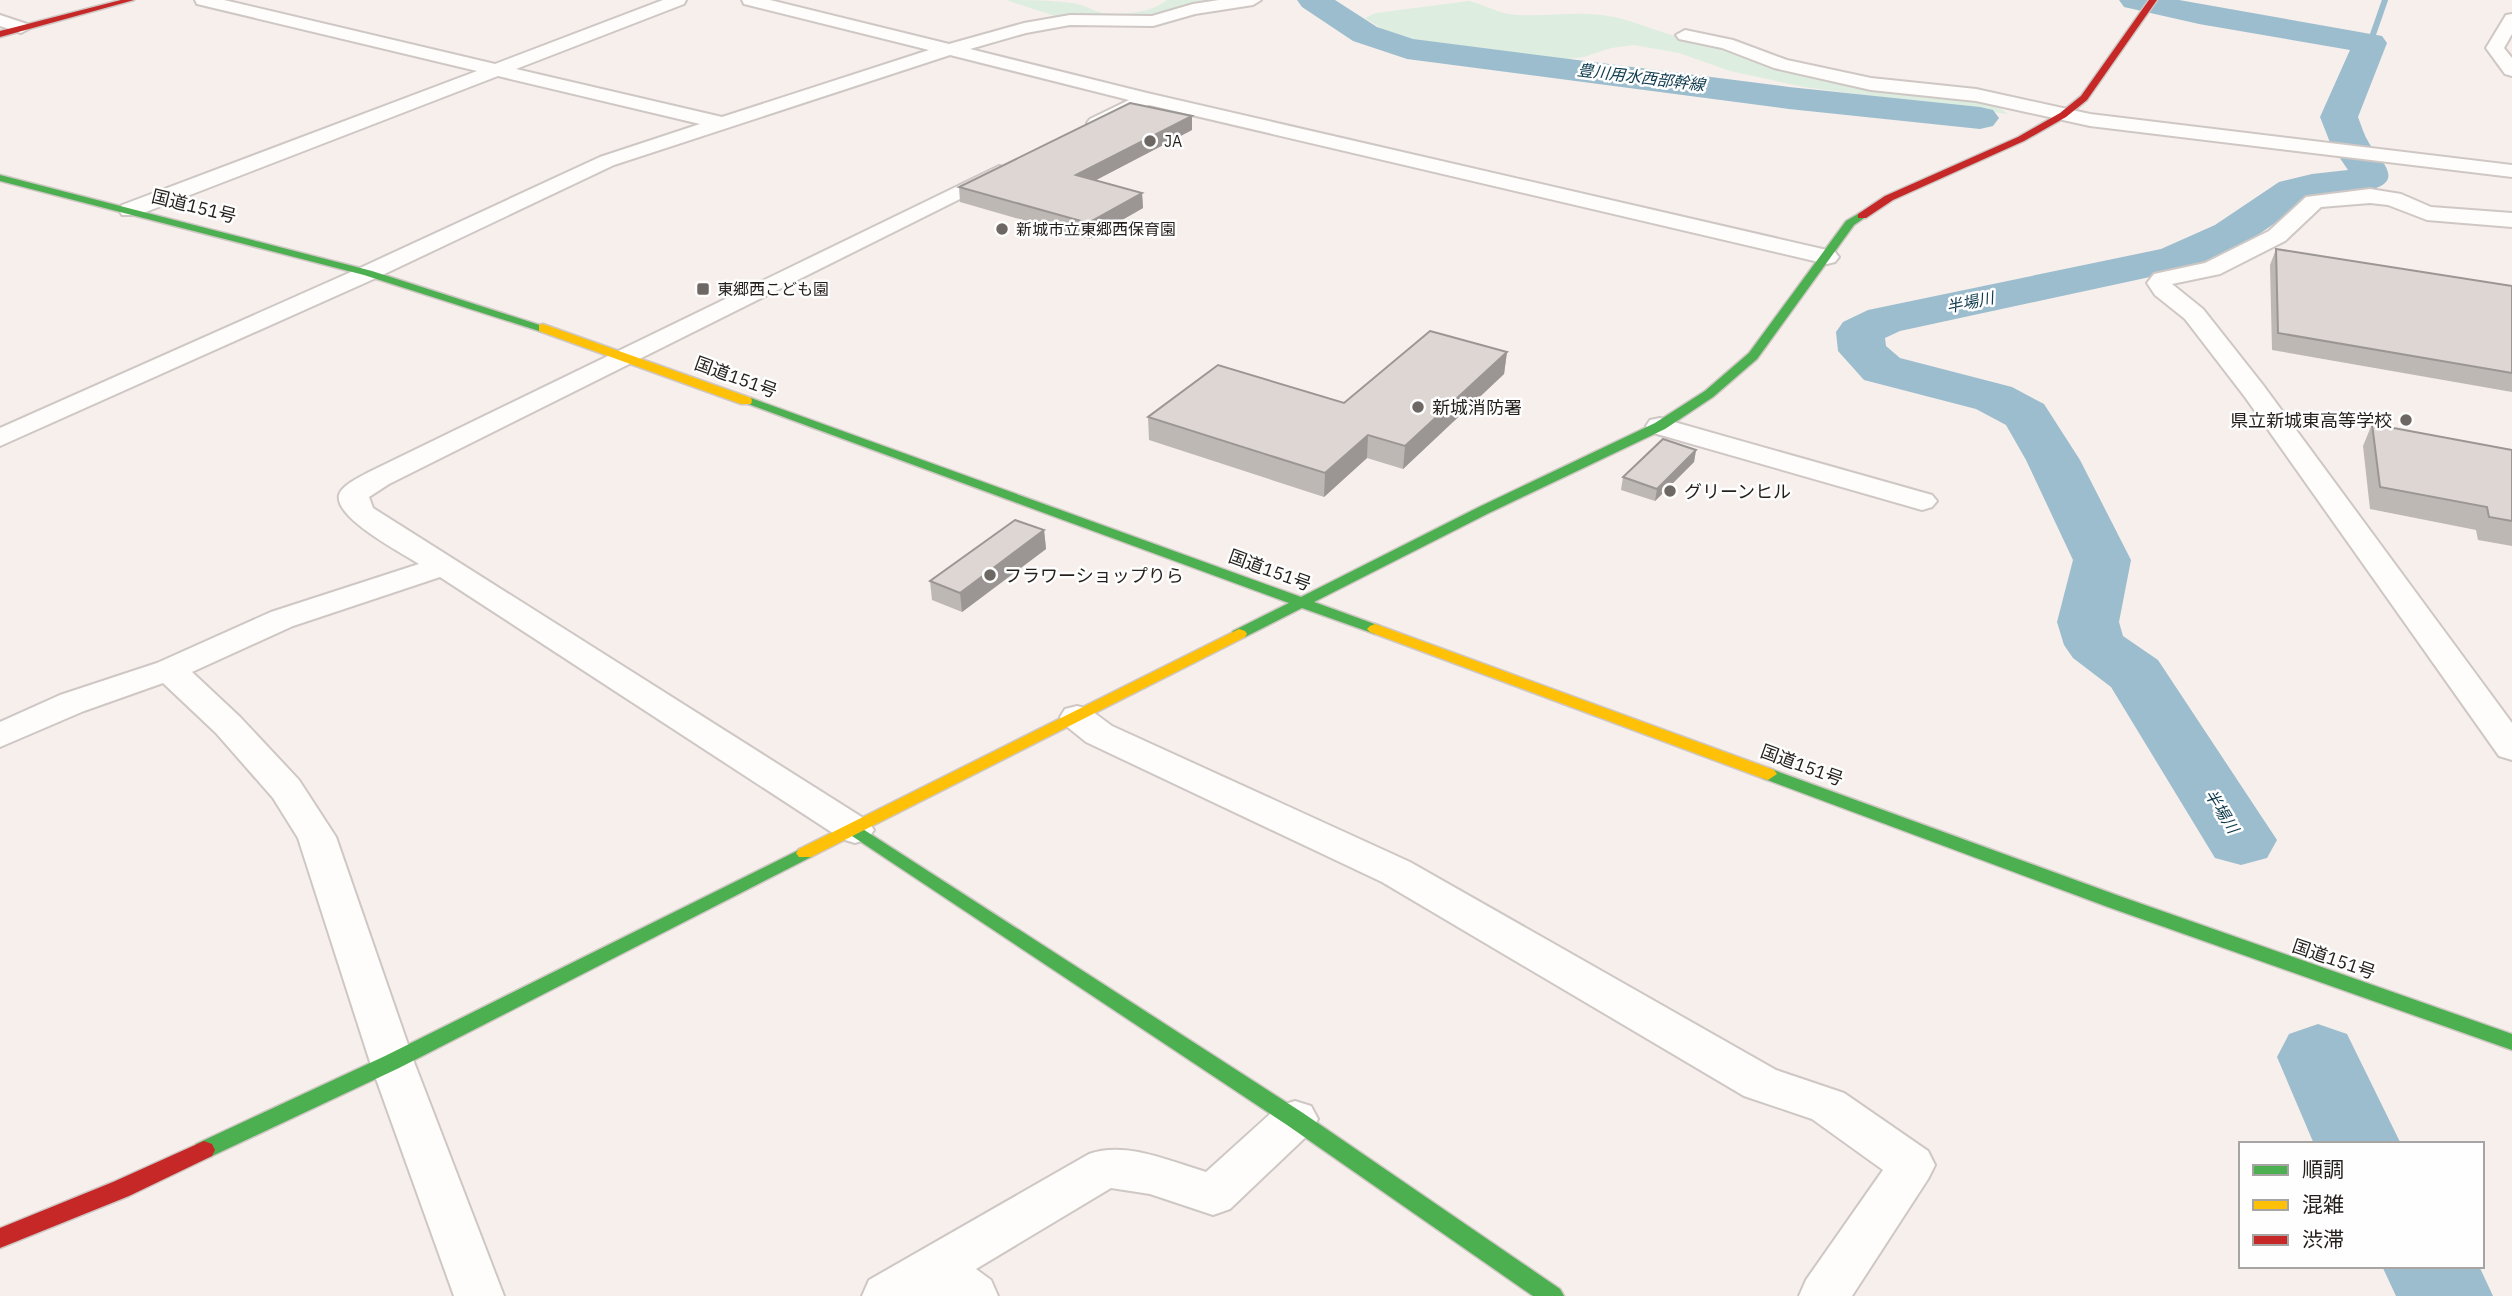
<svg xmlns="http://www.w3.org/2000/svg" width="2512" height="1296" viewBox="0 0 2512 1296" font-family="'IBM Plex Sans','Noto Sans JP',sans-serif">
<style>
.green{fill:#ddede0}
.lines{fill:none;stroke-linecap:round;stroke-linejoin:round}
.stream{stroke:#9cbdce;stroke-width:6}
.river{fill:#9cbdce;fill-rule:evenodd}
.street-casing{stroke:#cec7c4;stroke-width:4}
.fast-casing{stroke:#cec7c4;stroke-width:3}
.slow-casing{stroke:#cec7c4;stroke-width:3}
.jam-casing{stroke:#cec7c4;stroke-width:3}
.street{fill:#fefdfc;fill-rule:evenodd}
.fast{fill:#4caf50;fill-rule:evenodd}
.slow{fill:#ffc107;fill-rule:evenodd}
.jam{fill:#c62828;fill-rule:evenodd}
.wall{fill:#beb8b5}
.shaded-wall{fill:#9b9694}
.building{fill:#ddd6d3;stroke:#9b9694;stroke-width:2}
.poi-dot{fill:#6e6864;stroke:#fefefe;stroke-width:2.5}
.labels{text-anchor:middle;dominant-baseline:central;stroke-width:5;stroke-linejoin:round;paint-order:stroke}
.far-water-label{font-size:16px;font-style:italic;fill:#0e3a4d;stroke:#fefefe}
.far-poi-label{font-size:16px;fill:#251f1c;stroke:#fefefe;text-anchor:start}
.street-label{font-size:18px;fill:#251f1c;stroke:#fefefe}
.poi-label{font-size:18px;fill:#251f1c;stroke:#fefefe;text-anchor:start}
</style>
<rect width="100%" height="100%" fill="#f7efeb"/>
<g class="green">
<path d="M1006,0C1028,0 1050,0 1072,3C1083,4 1093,11 1103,13C1123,15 1152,13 1167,0H1233L1201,1L1170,14L1148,18H1061Z"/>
<path d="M1469,1C1487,5 1500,15 1519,15C1551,17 1582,10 1614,17C1637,22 1658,32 1680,37C1689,39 1698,38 1706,41C1751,53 1792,73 1838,83C1885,93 1972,84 2008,114L1804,87L1730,71L1679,53L1634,45L1611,48L1584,57L1558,60L1471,49L1413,40L1384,30L1365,18L1376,13Z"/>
</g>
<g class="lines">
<polyline class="stream" points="2370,43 2385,0"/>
<g class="river">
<polygon points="1297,0 1335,0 1377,27 1413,39 1789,87 1980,107 1993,110 1999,118 1993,126 1980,129 1789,109 1407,59 1353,41 1302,7"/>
<path d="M2119,0H2179L2382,36L2387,43L2358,117C2361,125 2364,135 2369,143C2377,157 2406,180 2373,189L2309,200L2246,243L2187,269L1900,331L1885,338L1886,346L1900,358L2012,387L2044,404L2080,460L2131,560L2119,622L2123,636L2158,660L2277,840L2267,858L2241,865L2215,858L2111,687L2073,658L2064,645L2057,622L2073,560L2026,460L2006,425L1976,409L1864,380L1838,351L1836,332L1843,322L1868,310L2161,249L2215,225L2279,182L2312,174L2348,170L2331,145L2320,117L2350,50L2199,24L2124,7Z"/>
<polygon points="2318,1024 2347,1034 2401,1144 2314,1144 2277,1057 2289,1034"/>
<polygon points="2382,1266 2479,1266 2493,1296 2396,1296"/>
</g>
<g class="street-casing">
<g id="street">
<polygon points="195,0 224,0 495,64 663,0 686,0 684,4 516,69 722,117 929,50 744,4 742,0 770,0 949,44 1024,23 1070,15 1152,16 1193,4 1219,0 1261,0 1253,5 1195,14 1153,26 1070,25 1026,33 970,49 1147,93 1827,250 1835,252 1839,257 1835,262 1827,264 1149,105 1097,129 1090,127 1087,123 1090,119 1129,100 950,55 614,165 376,278 0,446 0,428 360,268 600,157 700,124 498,76 138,215 122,215 119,210 122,205 477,71 197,4"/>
<polygon points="2512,14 2512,34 2504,48 2512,58 2512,76 2505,74 2486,48 2506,15"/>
<polygon points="0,15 27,24 30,28 21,33 0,26"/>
<polygon points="1685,30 1733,40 1787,60 1871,78 1976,89 2090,114 2512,165 2512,177 2090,126 1976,101 1871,90 1774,68 1722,48 1679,39 1676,35"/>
<path d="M999,166L1006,168L1010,172L1006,176L389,484L369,497L373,508L868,821L874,830L868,839L855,843L842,839L440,577L293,626L192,672L240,717L299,780L336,837L414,1062L504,1296H454L370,1062L298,838L273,798L216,733L163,683L84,711L0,747V722L60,695L157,663L271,612L419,564C402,553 334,518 339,495C342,485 360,477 369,472Z"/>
<polygon points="2370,189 2401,194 2431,207 2512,213 2512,227 2427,220 2388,205 2370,203 2321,207 2285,241 2220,274 2172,284 2203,309 2263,385 2512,723 2512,760 2499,756 2245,397 2185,319 2155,295 2147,283 2154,274 2205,263 2269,231 2306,197"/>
<polygon points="1660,418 1932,495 1937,501 1932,507 1922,510 1650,432 1646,426 1650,420"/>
<polygon points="1077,706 1089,709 1112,726 1410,862 1776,1070 1844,1093 1928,1151 1935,1165 1928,1179 1852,1296 1799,1296 1806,1280 1883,1170 1812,1119 1744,1096 1382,882 1086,742 1065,725 1060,717 1065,709"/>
<path d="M1295,1101L1311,1106L1318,1119L1311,1132L1230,1209L1213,1215L1150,1194L1111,1188L976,1269L991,1280L998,1296H862L869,1280L1089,1154C1126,1141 1169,1161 1206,1172L1279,1106Z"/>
</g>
</g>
<g class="fast-casing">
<g id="fast">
<polygon points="0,175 372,271 549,328 543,332 539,331 364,275 0,181"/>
<polygon points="1858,214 1867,216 1854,225 1757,359 1713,397 1665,429 1489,513 1314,602 1380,626 1383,629 1380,632 1375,634 1302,608 1245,637 1233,637 1231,634 1233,631 1289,603 740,401 741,398 751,398 1301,597 1479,507 1655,423 1705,391 1749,353 1846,221"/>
<polygon points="1768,768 2122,897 2512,1034 2512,1050 2108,907 1762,778 1759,774 1762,770"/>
<polygon points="855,824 1303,1113 1560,1289 1564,1296 1533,1296 1287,1125 849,834 846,830 849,826"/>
<polygon points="805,847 811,849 814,853 811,857 399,1068 212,1156 204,1159 196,1156 193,1150 196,1144 385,1056"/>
</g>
</g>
<g class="slow-casing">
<g id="slow">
<polygon points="543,324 751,398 752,401 751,404 741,404 539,331 539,325"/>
<polygon points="1375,624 1774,770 1777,774 1768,780 1762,778 1370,632 1367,629 1370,626"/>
<polygon points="1239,629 1245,631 1247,634 1245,637 811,857 799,857 796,853 799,849"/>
</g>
</g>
<g class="jam-casing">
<g id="jam">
<polygon points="121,0 134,0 0,37 0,31"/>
<polygon points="2149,0 2157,0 2087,100 2066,117 2024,141 1893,200 1866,218 1858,218 1858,214 1885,196 2018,137 2060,113 2081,96"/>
<polygon points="204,1141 212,1144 215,1150 212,1156 129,1196 0,1248 0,1228 113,1182"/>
</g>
</g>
<use href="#street" class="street"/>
<use href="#fast" class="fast"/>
<use href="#slow" class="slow"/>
<use href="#jam" class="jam"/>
</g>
<g class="wall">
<polygon points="1192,130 1096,180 1142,193 1143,208 1089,239 960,202 959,187"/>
<polygon points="2276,249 2512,286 2512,392 2272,350 2270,265"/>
<polygon points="1507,352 1504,374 1403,469 1367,458 1324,497 1149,440 1148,417 1344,403"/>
<polygon points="2372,424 2512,450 2512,546 2478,540 2476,530 2370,509 2363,446"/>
<polygon points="1696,450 1694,462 1655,501 1621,490 1623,477"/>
<polygon points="1044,530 1046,549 962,612 932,600 930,581"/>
</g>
<g class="shaded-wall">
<polygon points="1192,116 1192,130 1077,190 1076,175"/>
<polygon points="1142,193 1143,208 1089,239 1088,223"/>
<polygon points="1507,352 1504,374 1403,469 1405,446"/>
<polygon points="1368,435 1367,458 1324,497 1325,473"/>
<polygon points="1696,450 1694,462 1655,501 1657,489"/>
<polygon points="1044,530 1046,549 962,612 960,593"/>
</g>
<g class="building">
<polygon points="1130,103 1192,116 1076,175 1142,193 1088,223 959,187"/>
<polygon points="2276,249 2512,286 2512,373 2278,333"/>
<polygon points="1430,331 1507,352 1405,446 1368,435 1325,473 1148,417 1218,365 1344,403"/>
<polygon points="2372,424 2512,450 2512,521 2489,517 2487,507 2380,487"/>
<polygon points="1663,439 1696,450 1657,489 1623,477"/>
<polygon points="1015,520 1044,530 960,593 930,581"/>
</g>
<g class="poi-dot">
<circle cx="1150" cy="141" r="7"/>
<circle cx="1002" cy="229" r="7"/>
<rect x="696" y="282" width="14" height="14" rx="3.5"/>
<circle cx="1418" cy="407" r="7"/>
<circle cx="2406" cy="420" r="7"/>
<circle cx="1670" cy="491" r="7"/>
<circle cx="990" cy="575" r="7"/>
</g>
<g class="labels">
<g class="far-water-label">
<text transform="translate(1641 77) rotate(7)">豊川用水西部幹線</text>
<text transform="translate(1970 302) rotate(-12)">半場川</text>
<text transform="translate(2222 811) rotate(58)">半場川</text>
</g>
<g class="far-poi-label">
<text x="1164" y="141">JA</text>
<text x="1016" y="229">新城市立東郷西保育園</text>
<text x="717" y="289">東郷西こども園</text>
</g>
<g class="street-label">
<text transform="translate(194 206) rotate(14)">国道151号</text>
<text transform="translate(736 377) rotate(20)">国道151号</text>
<text transform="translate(1270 570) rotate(20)">国道151号</text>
<text transform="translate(1802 765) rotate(20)">国道151号</text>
<text transform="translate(2334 959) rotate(19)">国道151号</text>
</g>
<g class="poi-label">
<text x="1432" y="407">新城消防署</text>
<text x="2392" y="420" text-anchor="end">県立新城東高等学校</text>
<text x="1684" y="491">グリーンヒル</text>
<text x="1004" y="575">フラワーショップりら</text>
</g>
</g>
<rect x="2239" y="1142" width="245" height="126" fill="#fefefe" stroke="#a7a5a4" stroke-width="2"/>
<rect x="2253" y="1165" width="35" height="10" fill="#4caf50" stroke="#a7a5a4" stroke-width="2"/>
<text x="2302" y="1177" font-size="21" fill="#251f1c">順調</text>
<rect x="2253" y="1200" width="35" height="10" fill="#ffc107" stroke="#a7a5a4" stroke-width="2"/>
<text x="2302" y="1212" font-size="21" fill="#251f1c">混雑</text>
<rect x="2253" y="1235" width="35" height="10" fill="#c62828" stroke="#a7a5a4" stroke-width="2"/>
<text x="2302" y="1247" font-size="21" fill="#251f1c">渋滞</text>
</svg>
